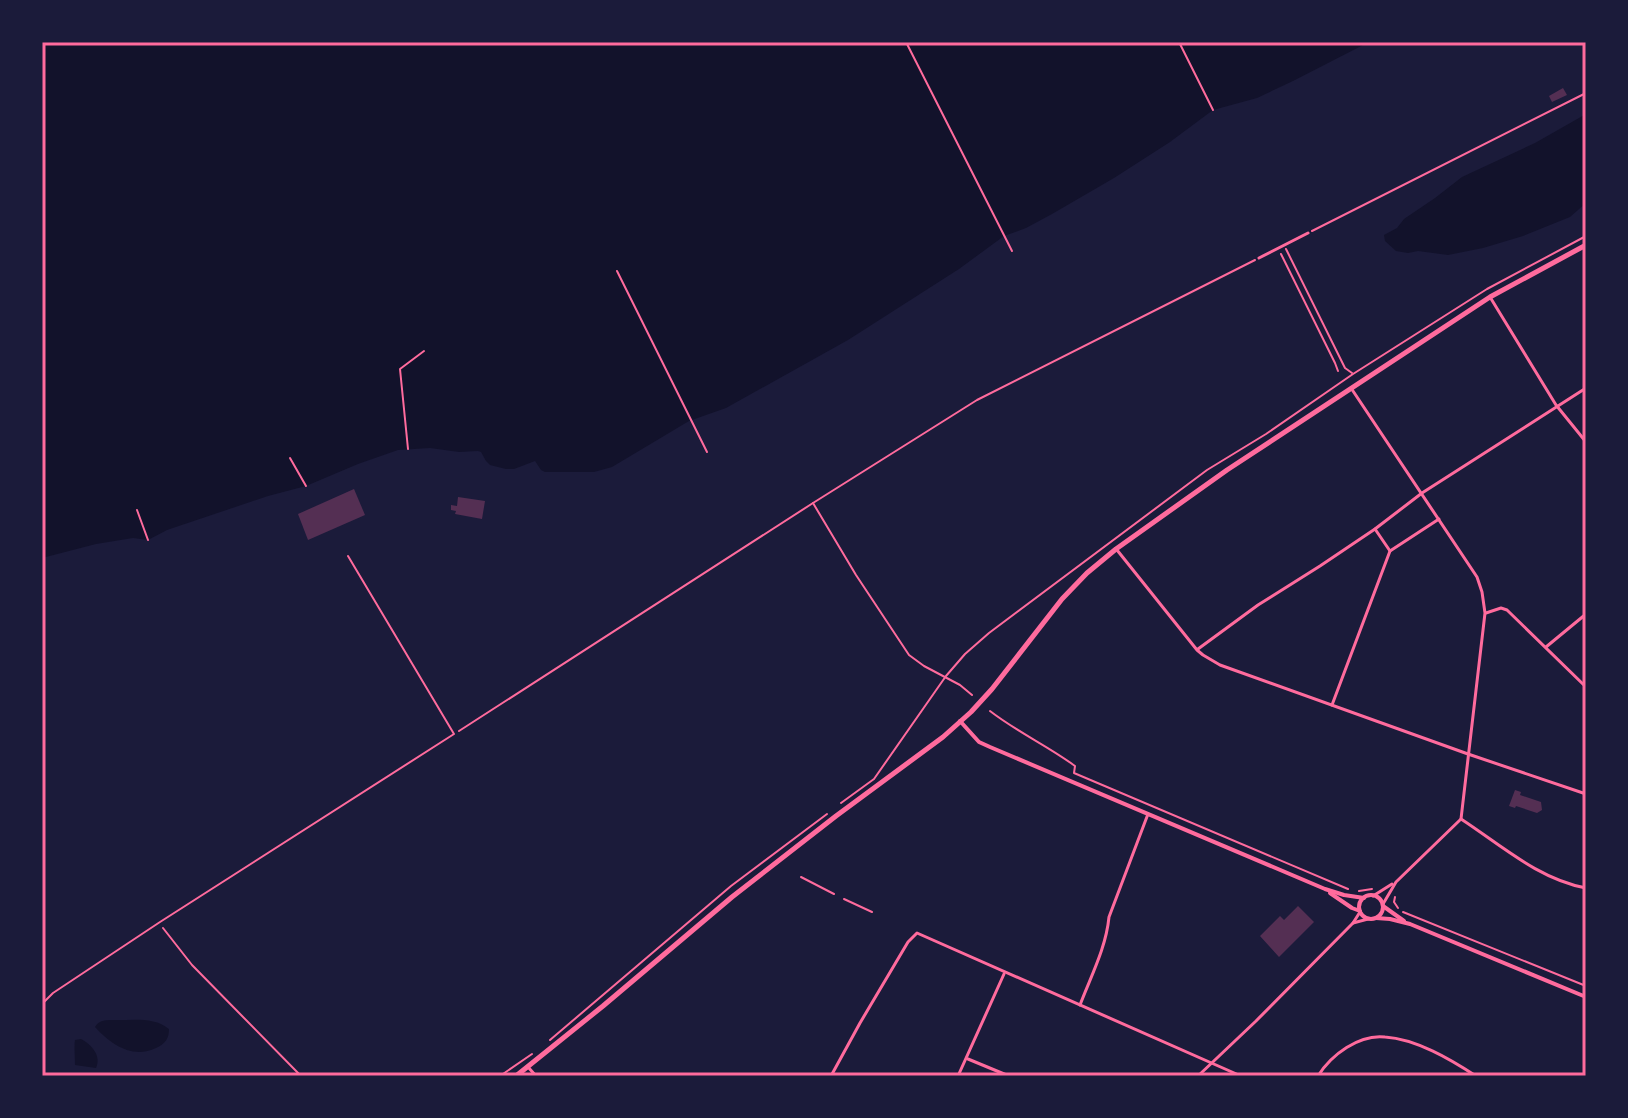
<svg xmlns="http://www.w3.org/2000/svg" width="1628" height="1118" viewBox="0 0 1628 1118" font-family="'IBM Plex Sans',sans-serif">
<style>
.water{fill:#12122b}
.building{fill:#542f53}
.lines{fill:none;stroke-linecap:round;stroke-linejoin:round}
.path{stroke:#ff6b9d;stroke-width:2}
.service{stroke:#ff6b9d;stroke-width:2}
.pedestrian{stroke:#ff6b9d;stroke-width:3}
.minor{stroke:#ff6b9d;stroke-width:3}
.tertiary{stroke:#ff6b9d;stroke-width:4}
.secondary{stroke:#ff6b9d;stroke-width:5}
.neatline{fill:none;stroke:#ff6b9d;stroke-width:3}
</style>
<rect width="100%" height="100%" fill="#1b1b3a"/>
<g class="water">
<polygon points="42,42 1369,42 1293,81 1257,98 1213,110 1170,142 1114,178 1052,214 1026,228 1004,236 959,269 848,340 726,408 689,421 612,467 594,472 545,472 541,470 535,461 514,469 506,469 490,465 486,461 481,452 478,451 459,452 430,448 398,450 358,464 306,486 268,496 167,530 148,540 133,538 96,544 42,558"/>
<polygon points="1586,114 1586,203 1570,217 1523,236 1483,248 1448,255 1418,251 1408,253 1396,251 1385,241 1384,235 1397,228 1404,219 1435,198 1462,177 1535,143"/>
<path d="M117,1020C134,1020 155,1017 169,1029C169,1039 165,1044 156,1048C133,1059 111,1045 95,1027C99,1019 109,1020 117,1020Z"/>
<path d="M81,1039C91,1044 102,1056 96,1068L75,1065C75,1058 74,1044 75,1040Z"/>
</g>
<g class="building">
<polygon points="1563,88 1567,95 1552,102 1549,96"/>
<polygon points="354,489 365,515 308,540 298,514"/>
<polygon points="458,497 485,501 482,519 455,514 456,511 451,510 451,505 457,506"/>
<polygon points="1515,790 1521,792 1520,795 1541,802 1542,810 1537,813 1516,806 1515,808 1509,806"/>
<polygon points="1298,906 1314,922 1279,957 1260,936 1280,916 1284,920"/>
</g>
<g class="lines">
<g class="path">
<polyline points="906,42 1012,251"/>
<polyline points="1179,42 1213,110"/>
<polyline points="1312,231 1586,93"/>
<polyline points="1286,249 1345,368 1352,373"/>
<polyline points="1281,254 1335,363 1338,371"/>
<polyline points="617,271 707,452"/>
<polyline points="408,449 400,369 424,351"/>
<polyline points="290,458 306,486"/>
<polyline points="813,503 856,575 909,655 924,666 960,685 972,695"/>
<polyline points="137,510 148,540"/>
<path d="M990,711C1017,732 1048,746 1075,766L1074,773L1348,889"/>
<polyline points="459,731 813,503 977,400 1255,260"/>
<polyline points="841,803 874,779 946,676 965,654 989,633 1207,470 1266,434 1353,374 1487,289 1586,236"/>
<polyline points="801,877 834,894"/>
<polyline points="1359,891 1372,889"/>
<polyline points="1395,897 1394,902 1398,908"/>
<polyline points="844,899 872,912"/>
<polyline points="1403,912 1586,986"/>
<polyline points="163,928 192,965 301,1076"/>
<polyline points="550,1040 731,886 827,814"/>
<polyline points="500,1076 532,1054"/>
</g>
<polyline class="service" points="42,1004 53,993 160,922 454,734 348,556"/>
<polyline class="pedestrian" points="1259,258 1308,233"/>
<g class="minor">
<polyline points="1490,297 1556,405 1586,442"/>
<polyline points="1351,388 1477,577 1482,592 1485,613 1461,819 1396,882 1383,904"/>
<polyline points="1375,529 1390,551"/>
<polyline points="1117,550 1197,650 1203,655 1220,665 1468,754 1586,794"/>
<polyline points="1486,613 1501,608 1507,610 1586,687"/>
<polyline points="1546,647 1586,614"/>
<polyline points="1198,649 1258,605 1320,566 1375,529 1422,493 1586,388"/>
<polyline points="1332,705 1390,551 1439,519"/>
<path d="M1461,819C1501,845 1538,879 1586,888"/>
<polyline points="1373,896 1392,884"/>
<polyline points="1353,923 1368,919"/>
<path d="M1080,1005C1091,976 1106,948 1109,917L1148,814"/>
<polyline points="968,1059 1009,1076"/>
<polyline points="528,1067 536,1076"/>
<polyline points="831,1076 860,1023 908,942 917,933 1241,1076"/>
<polyline points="958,1076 1004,974"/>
<polyline points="1198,1076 1256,1021 1353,923 1360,912"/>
<path d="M1318,1076C1331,1055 1359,1034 1385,1037C1416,1039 1450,1059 1476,1076"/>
</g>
<g class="tertiary">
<polyline points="960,721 979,742 990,747 1325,889 1344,895 1364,898"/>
<polyline points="1330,893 1352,908 1360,911"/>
<circle cx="1371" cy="907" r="12"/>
<polyline points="1383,906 1404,921"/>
<polyline points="1376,918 1390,919 1410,924 1586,997"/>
</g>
<polyline class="secondary" points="516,1076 603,1006 732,897 836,816 943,737 971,712 992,689 1062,599 1087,573 1116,549 1227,470 1490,297 1586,245"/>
</g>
<rect width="1628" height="1118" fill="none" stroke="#1b1b3a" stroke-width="88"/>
<rect x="44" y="44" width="1540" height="1030" class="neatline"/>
</svg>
